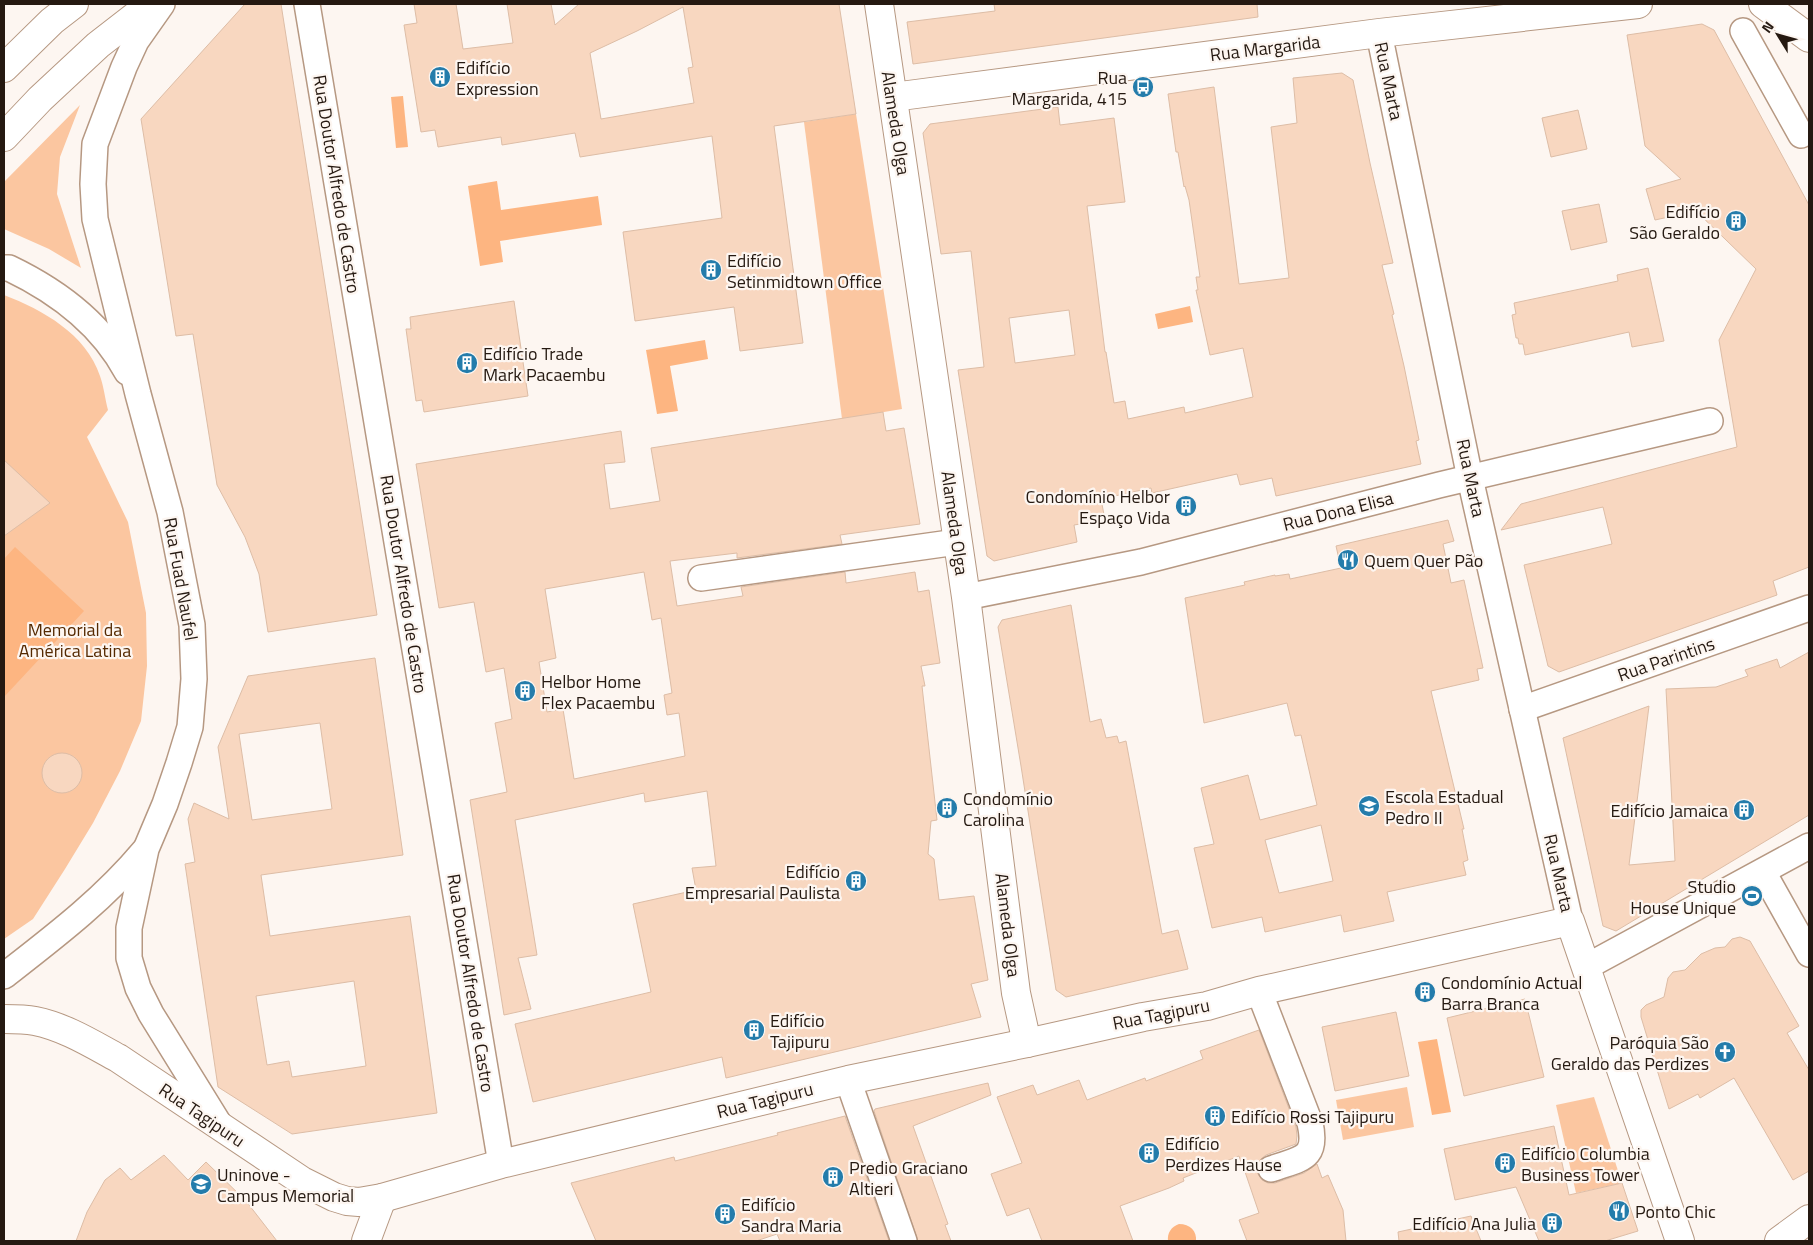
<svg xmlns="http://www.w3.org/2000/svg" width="1813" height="1245" viewBox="0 0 1813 1245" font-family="'Titillium Web',sans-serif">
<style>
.green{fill:#fbc6a0}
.water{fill:#fdb581}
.building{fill:#f8d7c0;stroke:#ddbda6;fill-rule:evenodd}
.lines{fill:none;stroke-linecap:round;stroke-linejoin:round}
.minor-casing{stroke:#b69882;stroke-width:28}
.tertiary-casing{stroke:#b69882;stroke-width:30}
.primary-casing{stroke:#b69882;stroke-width:30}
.minor{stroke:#fff;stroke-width:25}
.tertiary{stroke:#fff;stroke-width:28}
.primary{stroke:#fff;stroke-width:28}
.labels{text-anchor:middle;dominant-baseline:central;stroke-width:4.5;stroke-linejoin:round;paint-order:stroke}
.street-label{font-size:18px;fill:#251911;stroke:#fdf6f1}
.poi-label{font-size:18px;fill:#251911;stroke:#fdf6f1;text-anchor:start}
.park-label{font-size:18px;fill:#552900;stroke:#fdf6f1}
</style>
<rect width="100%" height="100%" fill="#fdf6f1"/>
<g class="green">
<polygon points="80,105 60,157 57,194 81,268 49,249 4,229 4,182"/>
<polygon points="856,114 902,409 842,419 804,122"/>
<path d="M4,295C43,310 86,334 100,376C104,387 105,399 108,410L87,437L128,522L146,613L147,666L141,721L120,771L93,823L65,869L33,919L4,939Z"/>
<polygon points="1407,1087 1414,1127 1343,1140 1336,1100"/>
<polygon points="1594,1097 1622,1183 1576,1193 1556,1105"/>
</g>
<g class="water">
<polygon points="403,96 408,147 396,148 391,97"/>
<polygon points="497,181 501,210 598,196 602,225 500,241 503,262 480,266 468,186"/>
<polygon points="1190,306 1193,322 1158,329 1155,314"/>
<polygon points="705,340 708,359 670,366 678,411 657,414 646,350"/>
<polygon points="15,547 84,611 4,697 4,559"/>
<polygon points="1437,1039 1451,1112 1432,1115 1418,1042"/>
<path d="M1179,1224C1190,1224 1197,1231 1196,1241H1168C1167,1233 1171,1227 1179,1224Z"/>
</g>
<g class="building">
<polygon points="245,4 281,4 377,615 268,632 259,574 245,537 217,485 193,334 176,336 141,119"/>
<path d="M414,4H456L463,49L513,43L507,4H551L555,25L579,4H839L856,114L774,126L803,343L740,351L734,307L635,321L623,232L722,218L712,136L580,157L575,133L502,145L501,137L438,147L435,130L421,132L404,25L417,23ZM683,7L693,67L688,68L694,103L601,119L590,53L637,31Z"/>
<polygon points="994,4 1257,4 1258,17 913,64 907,22 995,11"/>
<polygon points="1702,24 1714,30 1809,205 1809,567 1773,581 1777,595 1559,672 1548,666 1524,565 1612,544 1603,507 1501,530 1521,504 1737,447 1719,340 1756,269 1696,211 1655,220 1646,189 1681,179 1645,146 1627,35"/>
<path d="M1342,73L1353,80L1370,163L1393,263L1382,265L1394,314L1392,315L1404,366L1419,440L1416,441L1421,464L1276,496L1272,478L1240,485L1237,474L1152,493L1151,488L1101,499L1105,520L1074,525L1077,542L994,561L987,556L958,370L984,367L971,251L941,254L923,133L930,124L1058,107L1060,125L1114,118L1125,202L1087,206L1105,352H1106L1114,403L1125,401L1128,419L1184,407L1185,413L1253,397L1243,348L1210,355L1196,290H1198L1196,277H1200L1189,200L1185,186L1184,187L1178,152H1176L1168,94L1214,87L1239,284L1289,278L1271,127L1297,123L1293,78ZM1069,310L1075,355L1015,363L1009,318Z"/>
<polygon points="1578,110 1587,149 1551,157 1542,118"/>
<polygon points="1599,204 1607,242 1571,250 1562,211"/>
<polygon points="1648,268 1664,341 1632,347 1629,332 1525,355 1523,344 1519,344 1518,338 1516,338 1512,315 1516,314 1514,303 1618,281 1617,275"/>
<polygon points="514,301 528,396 424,412 422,400 416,401 406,329 411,329 410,317"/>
<path d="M883,412L886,431L904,428L920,524L840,535L842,544L737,558V553L670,561L677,606L743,596L741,587L845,572L846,583L915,572L918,592L929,590L940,663L921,666L925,686H922L937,820L931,821L928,854L934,859L939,900L974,896L988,980L971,984L981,1017L726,1078L722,1057L533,1102L515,1024L651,992L633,904L696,890L692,868L716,866L707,791L645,802L644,793L515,820L537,955L518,958L531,1009L504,1015L470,800L507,792L495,723L512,719L504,668L486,672L474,602L439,608L416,464L621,431L625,462L604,464L610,509L660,501L651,448ZM644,572L652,620L661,618L672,693L664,695L667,715L679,713L685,756L574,779L563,709L547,712L539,662L556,658L545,589Z"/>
<polygon points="4,460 50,503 4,536"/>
<path d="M1448,520L1454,541L1443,544L1451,583L1464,580L1483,668L1477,669L1479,680L1431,691L1464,829H1462L1468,860L1463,862L1466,875L1387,892L1394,921L1344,932L1341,915L1265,932L1262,917L1212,928L1194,848L1214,844L1201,788L1248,775L1260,820L1317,805L1301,735L1295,736L1287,703L1204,723L1185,598L1245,585L1244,582L1275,575V576L1289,574L1290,579L1341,568L1336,546ZM1321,825L1333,881L1279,893L1265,840Z"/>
<polygon points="1071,605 1090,722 1101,719 1106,738 1117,736 1119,743 1126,741 1162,934 1178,930 1188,969 1066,997 1056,990 1021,766 998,627 1002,620"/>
<polygon points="1809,652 1809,815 1616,931 1603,926 1563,738 1649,706 1629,865 1675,861 1666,689 1716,687 1748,676 1745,670 1777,659 1780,668"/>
<path d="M375,658L403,855L261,875L270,936L410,916L437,1113L292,1134L218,1087L185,864L195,862L188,819L194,803L229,819L218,747L248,676ZM320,723L332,809L252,820L239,734ZM354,981L366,1066L292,1077L289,1061L267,1065L256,996Z"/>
<circle cx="62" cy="773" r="20"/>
<polygon points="1740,937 1750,941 1799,1026 1787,1033 1809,1070 1809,1171 1793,1180 1734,1078 1700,1098 1698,1094 1669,1109 1641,1017 1641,1010 1646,1005 1664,997 1668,978 1673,972 1685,970 1701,954 1715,948 1725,947 1732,939"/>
<polygon points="1525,999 1544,1077 1464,1096 1447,1018"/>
<polygon points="1396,1012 1409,1076 1335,1091 1322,1027"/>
<polygon points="1259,1030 1296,1127 1297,1136 1296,1144 1266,1155 1261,1159 1257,1166 1258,1174 1262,1180 1268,1183 1275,1183 1304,1173 1317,1164 1322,1178 1328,1175 1343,1210 1346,1241 1247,1241 1239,1220 1259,1213 1242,1163 1244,1161 1241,1162 1239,1156 1183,1178 1184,1181 1169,1188 1120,1206 1133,1241 1042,1241 1029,1208 1007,1216 991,1174 1022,1163 997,1097 1033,1085 1037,1095 1079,1080 1087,1100 1145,1078 1146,1081 1203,1059 1200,1051"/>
<polygon points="988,1083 991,1095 913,1126 948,1224 945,1225 951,1241 918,1241 874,1111 875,1109"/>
<polygon points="845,1116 889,1241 780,1241 777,1234 756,1241 596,1241 571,1183 674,1157 675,1161 778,1135 777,1133"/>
<polygon points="1554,1126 1569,1195 1622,1183 1638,1231 1605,1241 1539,1241 1516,1187 1455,1200 1444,1149"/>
<polygon points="164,1155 188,1180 206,1162 246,1201 277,1241 76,1241 87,1212 105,1180 120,1168 131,1180"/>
<polygon points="1471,1216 1481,1241 1399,1241 1398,1232"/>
</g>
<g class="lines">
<g class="minor-casing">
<g id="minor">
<polyline points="162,4 136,41 124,67 95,144 93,184 95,219 138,394 170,512 192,625 194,679 190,727 179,763 165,804 146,849 129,928 129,958 138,988 151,1014 221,1127"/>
<polyline points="307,4 501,1164"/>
<polyline points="1743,31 1801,135"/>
<polyline points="1379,33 1470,478 1570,921"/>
<path d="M4,268H9C57,291 101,323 127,372"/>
<polyline points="701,578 957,542"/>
<polyline points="966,597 1141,562 1439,485 1710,421"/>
<polyline points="1522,709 1809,608"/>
<polyline points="1763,872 1809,954"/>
<polyline points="1586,967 1809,846"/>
<path d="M4,976C54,937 103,900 144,851"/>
<path d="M1259,991L1310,1123C1318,1160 1301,1158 1271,1169"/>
<polyline points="848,1080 904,1241"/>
</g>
</g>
<g class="tertiary-casing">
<g id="tertiary">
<polyline points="879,4 966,597 1016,993 1027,1043"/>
<polyline points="4,68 52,21 74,4"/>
<polyline points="893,97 1379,33 1638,4"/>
<polyline points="4,137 40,99 98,45 151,4"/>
<path d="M4,1019C14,1019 25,1019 35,1021C65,1027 92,1044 118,1058L302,1181L334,1197L347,1201L359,1202L382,1198L501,1164L848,1080L1027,1043L1143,1017L1207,1006L1259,991L1570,921L1680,1241"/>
<polyline points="366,1241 382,1198"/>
</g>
</g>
<g class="primary-casing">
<g id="primary">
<polyline points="1763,4 1809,38"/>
<polyline points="1779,1241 1809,1219"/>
</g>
</g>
<use href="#minor" class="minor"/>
<use href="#tertiary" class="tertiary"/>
<use href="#primary" class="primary"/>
</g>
<defs>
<g id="building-disc" transform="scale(1.125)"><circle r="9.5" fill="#247cab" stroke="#fdf6f1"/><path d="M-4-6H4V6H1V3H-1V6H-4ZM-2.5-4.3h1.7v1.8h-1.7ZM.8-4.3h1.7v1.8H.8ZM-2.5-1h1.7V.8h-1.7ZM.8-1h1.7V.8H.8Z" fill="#fff"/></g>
<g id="bus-disc" transform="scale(1.125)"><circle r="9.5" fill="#247cab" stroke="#fdf6f1"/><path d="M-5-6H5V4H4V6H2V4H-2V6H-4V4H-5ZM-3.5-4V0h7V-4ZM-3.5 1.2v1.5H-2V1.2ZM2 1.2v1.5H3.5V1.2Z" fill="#fff"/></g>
<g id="restaurant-disc" transform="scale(1.125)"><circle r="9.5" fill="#247cab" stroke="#fdf6f1"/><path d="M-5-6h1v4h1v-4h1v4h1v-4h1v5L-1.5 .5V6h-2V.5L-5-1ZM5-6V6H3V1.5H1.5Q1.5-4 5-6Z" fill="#fff"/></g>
<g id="school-disc" transform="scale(1.125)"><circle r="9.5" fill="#247cab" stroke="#fdf6f1"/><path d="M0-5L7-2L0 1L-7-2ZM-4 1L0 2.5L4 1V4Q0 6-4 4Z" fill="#fff"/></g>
<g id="stadium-disc" transform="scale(1.125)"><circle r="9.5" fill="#247cab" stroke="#fdf6f1"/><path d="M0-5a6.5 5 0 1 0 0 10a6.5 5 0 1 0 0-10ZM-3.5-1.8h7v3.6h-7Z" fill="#fff"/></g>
<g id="church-disc" transform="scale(1.125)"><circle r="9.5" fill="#247cab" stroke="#fdf6f1"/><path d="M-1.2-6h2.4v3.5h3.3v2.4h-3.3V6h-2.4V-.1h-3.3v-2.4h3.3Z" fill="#fff"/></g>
<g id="university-disc" transform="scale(1.125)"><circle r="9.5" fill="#247cab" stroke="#fdf6f1"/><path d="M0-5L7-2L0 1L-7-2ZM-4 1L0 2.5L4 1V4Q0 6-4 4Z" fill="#fff"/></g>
</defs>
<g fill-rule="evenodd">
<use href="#building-disc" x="440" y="77"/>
<use href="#bus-disc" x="1143" y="87"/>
<use href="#building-disc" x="1736" y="221"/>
<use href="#building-disc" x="711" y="270"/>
<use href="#building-disc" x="467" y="363"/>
<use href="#building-disc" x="1186" y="506"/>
<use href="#restaurant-disc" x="1348" y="560"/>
<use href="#building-disc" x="525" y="691"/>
<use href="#school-disc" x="1369" y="806"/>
<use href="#building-disc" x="947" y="808"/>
<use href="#building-disc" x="1744" y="810"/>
<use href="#building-disc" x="856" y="881"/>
<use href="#stadium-disc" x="1752" y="896"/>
<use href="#building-disc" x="1425" y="992"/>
<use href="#building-disc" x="754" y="1030"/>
<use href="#church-disc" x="1725" y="1052"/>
<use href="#building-disc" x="1215" y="1116"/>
<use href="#building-disc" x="1149" y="1153"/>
<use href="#building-disc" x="1505" y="1163"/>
<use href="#building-disc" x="833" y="1177"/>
<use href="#university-disc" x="201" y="1184"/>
<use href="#restaurant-disc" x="1619" y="1211"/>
<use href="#building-disc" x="725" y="1214"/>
<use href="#building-disc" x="1552" y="1223"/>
</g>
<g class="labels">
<g class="street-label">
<text transform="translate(1265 48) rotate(-7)">Rua Margarida</text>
<text transform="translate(1389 81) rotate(78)">Rua Marta</text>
<text transform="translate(896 123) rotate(81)">Alameda Olga</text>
<text transform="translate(337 184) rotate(81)">Rua Doutor Alfredo de Castro</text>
<text transform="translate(1471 478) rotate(78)">Rua Marta</text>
<text transform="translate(1338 511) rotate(-14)">Rua Dona Elisa</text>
<text transform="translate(955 523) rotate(82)">Alameda Olga</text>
<text transform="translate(181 579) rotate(80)">Rua Fuad Naufel</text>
<text transform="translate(404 584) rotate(81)">Rua Doutor Alfredo de Castro</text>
<text transform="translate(1666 659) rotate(-19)">Rua Parintins</text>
<text transform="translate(1559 873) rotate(77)">Rua Marta</text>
<text transform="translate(1008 925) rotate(83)">Alameda Olga</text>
<text transform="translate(471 983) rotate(81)">Rua Doutor Alfredo de Castro</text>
<text transform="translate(1161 1014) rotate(-11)">Rua Tagipuru</text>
<text transform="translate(765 1100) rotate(-14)">Rua Tagipuru</text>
<text transform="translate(202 1115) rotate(34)">Rua Tagipuru</text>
</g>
<g class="poi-label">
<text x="456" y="67">Edifício<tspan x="456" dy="21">Expression</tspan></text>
<text x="1127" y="77" text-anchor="end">Rua<tspan x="1127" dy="21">Margarida, 415</tspan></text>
<text x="1720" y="211" text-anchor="end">Edifício<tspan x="1720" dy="21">São Geraldo</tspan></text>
<text x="727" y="260">Edifício<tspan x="727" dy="21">Setinmidtown Office</tspan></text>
<text x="483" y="353">Edifício Trade<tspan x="483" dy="21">Mark Pacaembu</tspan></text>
<text x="1170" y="496" text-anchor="end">Condomínio Helbor<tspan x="1170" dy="21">Espaço Vida</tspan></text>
<text x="1364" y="560">Quem Quer Pão</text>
<text x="541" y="681">Helbor Home<tspan x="541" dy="21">Flex Pacaembu</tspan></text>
<text x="1385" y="796">Escola Estadual<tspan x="1385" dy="21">Pedro II</tspan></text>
<text x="963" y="798">Condomínio<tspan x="963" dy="21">Carolina</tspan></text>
<text x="1728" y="810" text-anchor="end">Edifício Jamaica</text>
<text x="840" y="871" text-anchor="end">Edifício<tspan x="840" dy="21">Empresarial Paulista</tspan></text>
<text x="1736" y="886" text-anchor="end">Studio<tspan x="1736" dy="21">House Unique</tspan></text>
<text x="1441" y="982">Condomínio Actual<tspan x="1441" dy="21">Barra Branca</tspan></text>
<text x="770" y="1020">Edifício<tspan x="770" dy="21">Tajipuru</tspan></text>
<text x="1709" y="1042" text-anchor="end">Paróquia São<tspan x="1709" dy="21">Geraldo das Perdizes</tspan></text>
<text x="1231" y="1116">Edifício Rossi Tajipuru</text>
<text x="1165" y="1143">Edifício<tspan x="1165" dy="21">Perdizes Hause</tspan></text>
<text x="1521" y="1153">Edifício Columbia<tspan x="1521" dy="21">Business Tower</tspan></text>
<text x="849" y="1167">Predio Graciano<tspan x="849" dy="21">Altieri</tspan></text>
<text x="217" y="1174">Uninove -<tspan x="217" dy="21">Campus Memorial</tspan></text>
<text x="741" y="1204">Edifício<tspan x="741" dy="21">Sandra Maria</tspan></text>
<text x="1635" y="1211">Ponto Chic</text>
<text x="1536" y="1223" text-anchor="end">Edifício Ana Julia</text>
</g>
<g class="park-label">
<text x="75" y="629">Memorial da<tspan x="75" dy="21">América Latina</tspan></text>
</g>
</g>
<rect width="1813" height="1245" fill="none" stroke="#251911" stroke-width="10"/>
<g transform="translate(1778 35) rotate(307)" stroke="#fdf6f1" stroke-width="4" paint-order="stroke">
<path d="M0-4L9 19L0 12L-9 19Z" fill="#251911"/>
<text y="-8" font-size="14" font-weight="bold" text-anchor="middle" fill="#251911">N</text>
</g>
</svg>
